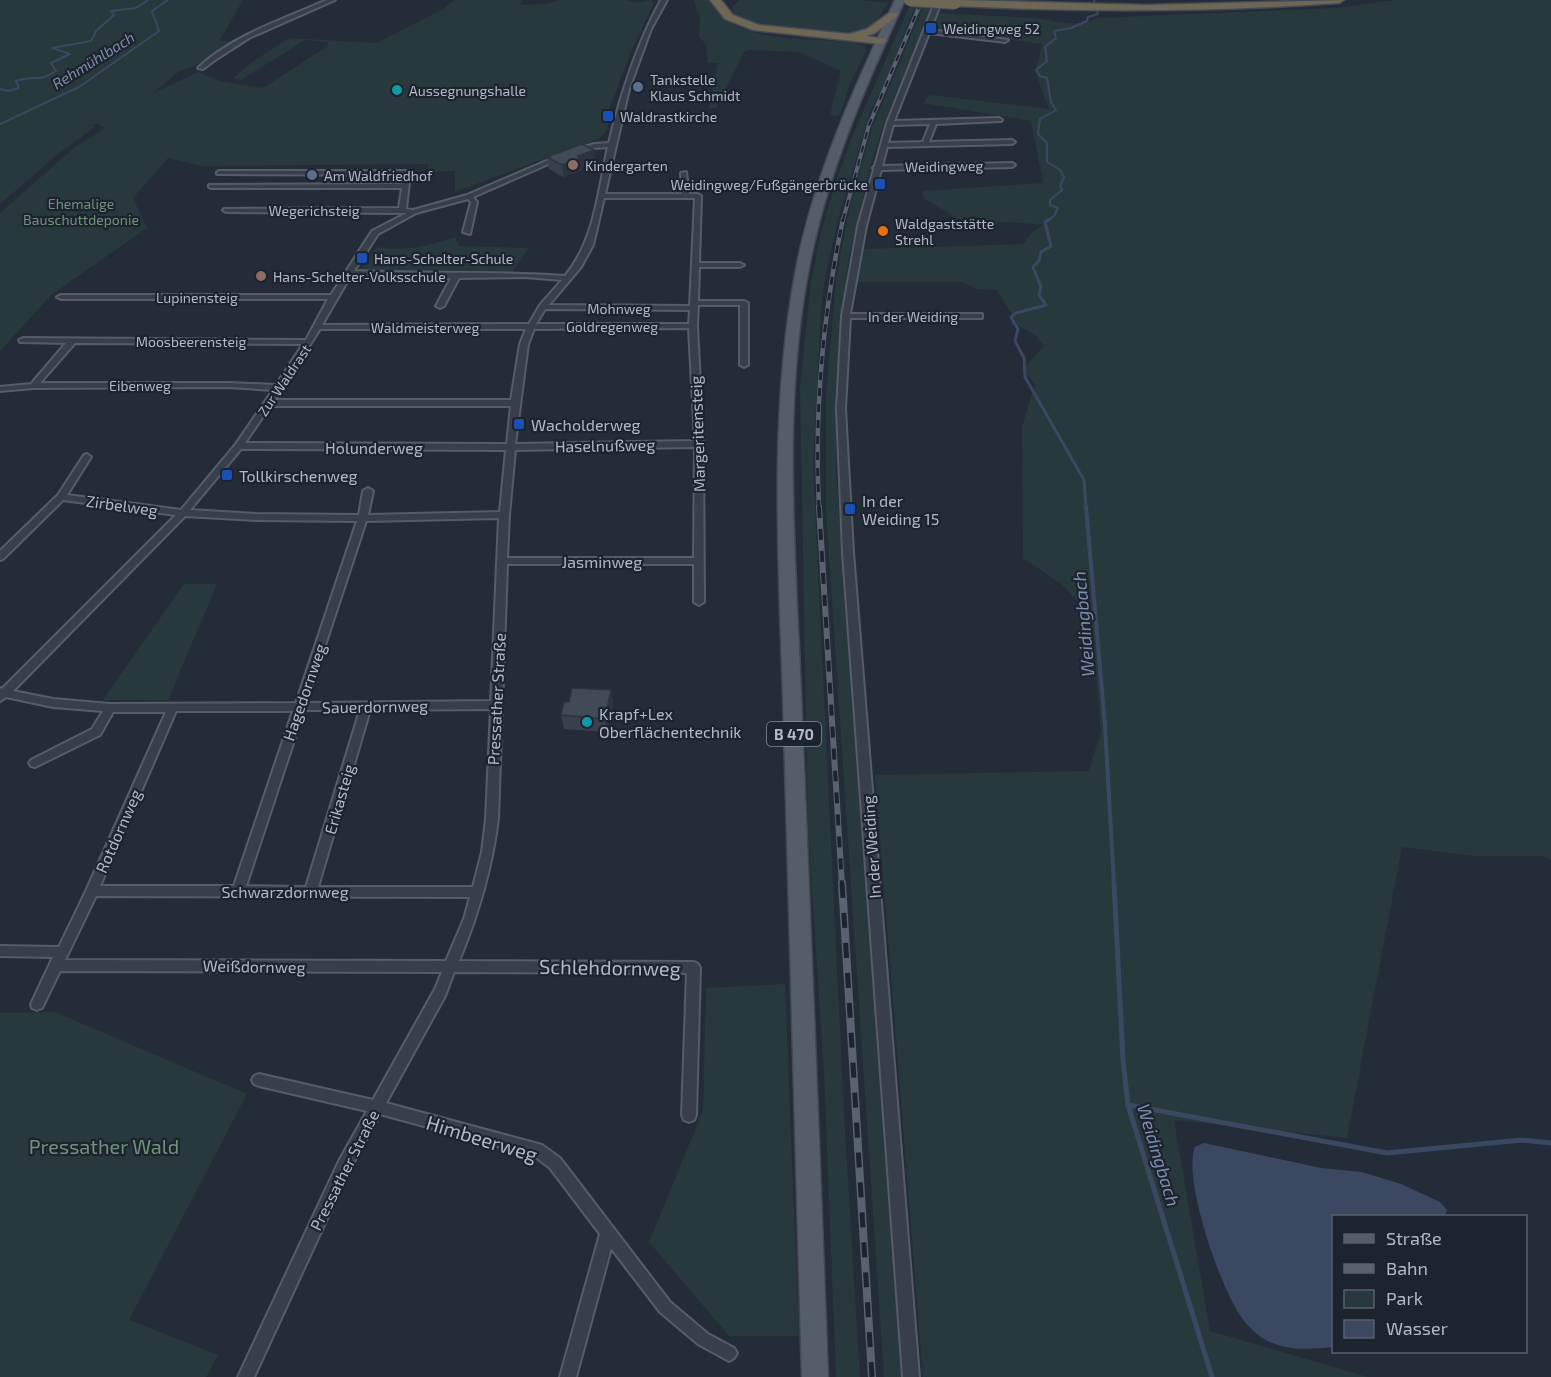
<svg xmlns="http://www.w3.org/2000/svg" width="1551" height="1377" viewBox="0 0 1551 1377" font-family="'Exo 2',sans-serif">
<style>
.green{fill:#27393c}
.water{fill:#3b4862}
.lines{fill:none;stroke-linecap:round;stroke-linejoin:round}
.stream-far3{stroke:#3b4862;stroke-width:2}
.stream-far2{stroke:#3b4862;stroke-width:3}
.stream-far1{stroke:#3b4862;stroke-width:4}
.stream{stroke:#3b4862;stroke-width:5}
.minor-casing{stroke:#565c68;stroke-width:4}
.primary-casing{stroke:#414753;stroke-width:3}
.motorway-casing{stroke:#434955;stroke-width:3}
.minor{fill:#383e4a;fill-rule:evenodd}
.primary{fill:#565d6a;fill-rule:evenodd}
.motorway{fill:#6f6755;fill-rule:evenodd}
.rail-far3-casing{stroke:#5a6271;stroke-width:4}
.rail-far2-casing{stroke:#5a6271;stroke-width:4.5}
.rail-far1-casing{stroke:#5a6271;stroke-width:6}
.rail-casing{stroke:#5a6271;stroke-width:8}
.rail-far3{stroke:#1d232f;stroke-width:2;stroke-dasharray:7;stroke-linecap:butt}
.rail-far2{stroke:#1d232f;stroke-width:3;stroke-dasharray:8;stroke-linecap:butt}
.rail-far1{stroke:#1d232f;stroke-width:4;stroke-dasharray:11;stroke-linecap:butt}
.rail{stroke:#1d232f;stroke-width:5;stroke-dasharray:15;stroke-linecap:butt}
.motorway-bridge-casing{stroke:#434955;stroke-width:14;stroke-linecap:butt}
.motorway-bridge{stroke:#6f6755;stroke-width:12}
.wall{fill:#38404d}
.shaded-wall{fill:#2e343e}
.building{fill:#414a59;stroke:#2e343e;stroke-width:1.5}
.transit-dot{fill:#1a4fb4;stroke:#1d232f;stroke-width:2}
.service-dot{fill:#5c6f8a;stroke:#1d232f;stroke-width:2}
.culture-dot{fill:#0f9aa8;stroke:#1d232f;stroke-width:2}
.education-dot{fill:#8d6e63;stroke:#1d232f;stroke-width:2}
.food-dot{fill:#e8710a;stroke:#1d232f;stroke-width:2}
.labels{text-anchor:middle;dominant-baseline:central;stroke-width:4.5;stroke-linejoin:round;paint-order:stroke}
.far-poi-label{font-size:14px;fill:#b3b9c6;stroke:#1d232f;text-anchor:start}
.far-street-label{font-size:14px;fill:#b3b9c6;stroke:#1d232f}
.far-park-label{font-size:14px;fill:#6c9578;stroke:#1d232f}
.far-water-label{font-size:15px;font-style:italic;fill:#7d8eab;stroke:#1d232f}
.shield{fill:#1d232f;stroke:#868c99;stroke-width:1.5}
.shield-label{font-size:15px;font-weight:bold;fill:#b3b9c6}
.poi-label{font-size:16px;fill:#b3b9c6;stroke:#1d232f;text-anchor:start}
.street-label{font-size:16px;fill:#b3b9c6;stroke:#1d232f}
.water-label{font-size:18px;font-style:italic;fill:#7d8eab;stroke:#1d232f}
.near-street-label{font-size:20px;fill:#b3b9c6;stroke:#1d232f}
.near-park-label{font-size:20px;fill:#6c9578;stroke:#1d232f}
</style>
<rect width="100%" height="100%" fill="#242c3a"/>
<g class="green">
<polygon points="0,0 243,0 220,40 232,42 195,66 179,71 152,94 198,72 219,81 263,88 328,46 328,42 305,40 241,80 233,78 255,60 289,38 376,43 443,9 455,0 522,0 520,5 547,4 559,0 627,0 637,3 651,0 654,3 630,54 610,107 607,130 600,138 455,192 455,171 427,172 428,164 201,166 168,158 133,198 147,228 51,295 0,351 0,213 74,148 105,128 97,123 92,125 95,127 58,154 0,204"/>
<path d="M694,0H710C714,7 717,14 724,19C753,41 816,39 852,42L864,46L866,51L849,86L841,112L837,116L830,115L841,71L799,52L748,50L744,52L716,108H709L718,63H708L706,44L699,37L700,18Z"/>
<path d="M740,0H862L888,3C875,22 874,31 848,35L759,26L733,14V6Z"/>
<polygon points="912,0 918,0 885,83 871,109 839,216 825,278 821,311 813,465 844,1115 860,1377 836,1377 824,1072 808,829 800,387 811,282 820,236 834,188 851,139"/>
<polygon points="926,0 935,0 884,123 871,164 848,262 839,362 836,474 903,1377 884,1377 826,511 826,396 836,279 851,201 872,128"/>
<path d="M1396,0H1551V860L1544,856H1475L1402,847L1347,1138L1174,1120L1210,1331L1368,1377H923L875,775L1089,771L1101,731L1091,614L1061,584L1023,558L1022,427L1035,384L1022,370L1044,346L1036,336L1019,326L997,290L977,289L962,282H855L863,249L1023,244L1032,232L1043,225L1012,222L967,224L923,198L922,191L1043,183L1031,121L923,103L930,95L1049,109L1035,71L1042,44L931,29L939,13C971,15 1002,16 1033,18C1056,20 1076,29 1098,18L1336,8Z"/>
<path d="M455,237L459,246L529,248L512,272L427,274L360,270L377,247C406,252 428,246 455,237Z"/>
<polygon points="184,584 217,584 168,700 103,700"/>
<polygon points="785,984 799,1336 729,1336 649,1242 703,1111 706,988"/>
<polygon points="55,1012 247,1094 129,1320 218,1355 206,1377 0,1377 0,1013"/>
</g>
<path class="water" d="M1204,1143L1321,1168L1362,1172L1401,1184L1440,1202L1447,1210L1445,1216H1334L1333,1347C1311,1349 1291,1351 1270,1342C1261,1339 1247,1326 1242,1318C1221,1290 1182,1179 1195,1147Z"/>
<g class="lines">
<g class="stream-far3">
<path d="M0,89L8,91L19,88L16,81C33,75 38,83 56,71L51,63L70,54L52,48L91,41L96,31L114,15L111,11L136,8L148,0"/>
<polyline points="0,124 79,87 159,31 152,11 168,0"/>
<polyline points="1047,220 1054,216 1058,208 1050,205 1050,200 1062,190 1060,186 1064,177 1060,170 1047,162 1047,143 1038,134 1040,119 1056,110 1051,102 1047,78 1040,76 1036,70 1047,61 1045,47 1056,38 1054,31 1071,28 1087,21 1088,17 1098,14 1094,0"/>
</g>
<polyline class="stream-far2" points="1050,219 1045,222 1051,246 1041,252 1039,261 1033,267 1041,287 1039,295 1046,305 1016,313 1011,317 1018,329 1015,341 1024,358 1025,377 1084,480 1086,508"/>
<polyline class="stream-far1" points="1086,507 1105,725 1114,885"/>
<g class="stream">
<polyline points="1114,883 1123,1060 1128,1105 1212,1377"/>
<polyline points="1128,1105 1387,1153 1522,1140 1551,1143"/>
</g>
<g class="minor-casing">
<g id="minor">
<path d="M327,0H335L249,38L218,58L203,69L198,68C233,35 284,19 327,0Z"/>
<path d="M661,0H667L651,29L629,89L605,194H682L681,173L686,172L689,194H698L701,196L699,263H740L744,265L740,267H699L698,301H744L748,303V365L744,367L740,365V305H698L697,326L703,444L704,602L699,605L694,602V564H507L498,819C492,869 478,915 459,961L694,962L698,964L700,968L696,1115L694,1120L689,1122L684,1120L682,1115L687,973L454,972L445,996L386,1103L542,1145L560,1158L670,1302L708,1334L734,1348L737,1353L734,1358L729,1361L698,1344L660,1312L611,1248L576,1377H560L600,1234L550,1168L534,1156L380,1114L349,1171L254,1377H238L339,1161L367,1111L259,1086L254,1084L252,1080L254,1076L259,1074L373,1100L435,989L442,972L60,971L42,1008L37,1010L32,1008L31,1004L53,957L0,956V946L59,947L86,891L166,712H113L100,735L35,767L31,766L29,763L31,760L92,729L103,711L53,707L6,697L0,701V688L2,689L176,515L63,500L3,559L0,560V551L58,495L84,455L87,454L91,457L67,495L181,510L236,444L273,390L229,387L33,388L0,391V387L31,384L66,343L20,342L19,340L23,338L306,340L328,299H61L57,297L61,295H331L372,231L407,213L226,212L223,210L224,209L399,208L402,188H211L209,187V185L402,184L403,175L217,174V172L219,171H407L410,173L406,209L413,210L467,195L558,156H562V158L473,197L477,202L470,234L463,232L471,202L468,199L416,213L378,234L354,271C424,274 495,271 565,276C595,240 598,191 608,147L594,148L575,153L572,151L594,144L609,143C621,93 636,46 661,0ZM604,198H695L690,306L549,305L581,267L593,245ZM351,275L451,278L436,306L440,308L444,306L459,278L525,277L562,280L540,305L529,324L322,325ZM545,309L690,310L689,324H536ZM689,328L695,441L515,444L528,344L534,329ZM320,329H526L520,344L511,400H274L284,388L283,387ZM75,343L303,344L276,385L229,383H40ZM270,406H511L507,444L245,443ZM695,447L694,558H507L509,515L515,450ZM241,449L506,450L500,512L368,515L373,491L368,488L363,491L359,515L256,514L190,510ZM185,516L256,520L357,521L296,703L110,704L53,699L13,691ZM499,518L491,701L306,703L366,521ZM491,709L486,819L482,852L473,887H318L370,710ZM304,710H360L306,887L246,886ZM176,711H293L234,886H100ZM96,896L470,897L464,919L446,961L65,960Z"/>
<path d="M936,0H942L930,30L1008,40L1005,42L929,33L894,121L999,118L1002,120L1001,121L936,124L929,142L1012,140L1015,142L1012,144L887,147L882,166L1012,163L1015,165L1012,167L881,170L866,226L850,314H982V318H850L845,409L853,552L919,1377H903L843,552L837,409L842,316L858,226L874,169L873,168L875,166L887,123ZM930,124L923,142L888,143L893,125Z"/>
</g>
</g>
<g class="primary-casing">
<path id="primary" d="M895,0H905C866,85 828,171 810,263C780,410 797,570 802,718C811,938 820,1157 828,1377H802C796,1162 790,947 784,731C780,578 767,421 796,269C814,175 855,86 895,0Z"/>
</g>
<g class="motorway-casing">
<g id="motorway">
<polygon points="710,0 721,0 733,15 759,25 849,34 867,29 889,13 897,13 898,15 875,33 866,36 885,39 887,41 881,44 753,30 725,19"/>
<path d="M959,0L1147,5L1344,0L1339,3C1211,12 1083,12 955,6L950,3Z"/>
</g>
</g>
<use href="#minor" class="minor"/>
<use href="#primary" class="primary"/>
<use href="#motorway" class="motorway"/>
<g class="rail-far3-casing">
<polyline id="rail-far3" points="843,220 869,125 922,0"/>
</g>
<g class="rail-far2-casing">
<path id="rail-far2" d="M819,508C814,411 823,314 843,219"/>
</g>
<g class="rail-far1-casing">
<polyline id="rail-far1" points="819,507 842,885"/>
</g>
<g class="rail-casing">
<polyline id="rail" points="842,883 872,1377"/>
</g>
<use href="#rail-far3" class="rail-far3"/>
<use href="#rail-far2" class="rail-far2"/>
<use href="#rail-far1" class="rail-far1"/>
<use href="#rail" class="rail"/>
<g class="motorway-bridge-casing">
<polyline id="motorway-bridge" points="910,0 955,3"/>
</g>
<use href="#motorway-bridge" class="motorway-bridge"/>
</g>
<g class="wall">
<polygon points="594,150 595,162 581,168 582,170 563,177 549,169 547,157"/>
<polygon points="611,690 613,703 607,732 564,729 561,715"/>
</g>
<g class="shaded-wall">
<polygon points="594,150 595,162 581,168 582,170 563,177 562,165 578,156"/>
<polygon points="611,690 613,703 607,732 605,719"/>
</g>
<g class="building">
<polygon points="582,144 594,150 578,156 580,158 562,165 547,157"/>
<polygon points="572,688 611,690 605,719 561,715 564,702 569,702"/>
</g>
<g class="transit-dot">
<rect x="925" y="22" width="12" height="12" rx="3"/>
<rect x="602" y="110" width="12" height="12" rx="3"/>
<rect x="874" y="178" width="12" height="12" rx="3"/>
<rect x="356" y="252" width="12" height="12" rx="3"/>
<rect x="513" y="418" width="12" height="12" rx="3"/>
<rect x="221" y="469" width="12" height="12" rx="3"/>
<rect x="844" y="503" width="12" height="12" rx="3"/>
</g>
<g class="service-dot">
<circle cx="638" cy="87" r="6"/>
<circle cx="312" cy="175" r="6"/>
</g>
<g class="culture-dot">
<circle cx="397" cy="90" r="6"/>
<circle cx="587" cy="722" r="6"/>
</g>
<g class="education-dot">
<circle cx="573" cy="165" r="6"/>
<circle cx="261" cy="276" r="6"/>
</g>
<circle class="food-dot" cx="883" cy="231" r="6"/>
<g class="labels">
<g class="far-poi-label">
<text x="943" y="28">Weidingweg 52</text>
<text x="650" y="79">Tankstelle<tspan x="650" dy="16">Klaus Schmidt</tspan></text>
<text x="409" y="90">Aussegnungshalle</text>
<text x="620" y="116">Waldrastkirche</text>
<text x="585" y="165">Kindergarten</text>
<text x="324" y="175">Am Waldfriedhof</text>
<text x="868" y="184" text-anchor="end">Weidingweg/Fußgängerbrücke</text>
<text x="895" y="223">Waldgaststätte<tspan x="895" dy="16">Strehl</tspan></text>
<text x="374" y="258">Hans-Schelter-Schule</text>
<text x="273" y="276">Hans-Schelter-Volksschule</text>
</g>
<g class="far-street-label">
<text transform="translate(944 166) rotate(-1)">Weidingweg</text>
<text x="314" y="210">Wegerichsteig</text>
<text x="197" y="297">Lupinensteig</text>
<text x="619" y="308">Mohnweg</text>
<text x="913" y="316">In der Weiding</text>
<text x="612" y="326">Goldregenweg</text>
<text x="425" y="327">Waldmeisterweg</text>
<text x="191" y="341">Moosbeerensteig</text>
<text transform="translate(284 380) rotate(-56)">Zur Waldrast</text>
<text x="140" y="385">Eibenweg</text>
</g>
<g class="far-park-label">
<text x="81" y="203">Ehemalige<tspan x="81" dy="16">Bauschuttdeponie</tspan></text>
</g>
<g class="far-water-label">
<text transform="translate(93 60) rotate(-32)">Rehmühlbach</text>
</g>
<rect class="shield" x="767" y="722" width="54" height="24" rx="4.5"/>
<g class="shield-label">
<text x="794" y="734">B 470</text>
</g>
<g class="poi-label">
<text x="531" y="424">Wacholderweg</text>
<text x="239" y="475">Tollkirschenweg</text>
<text x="862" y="500">In der<tspan x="862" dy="18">Weiding 15</tspan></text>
<text x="599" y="713">Krapf+Lex<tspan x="599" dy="18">Oberflächentechnik</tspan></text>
</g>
<g class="street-label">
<text transform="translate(697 434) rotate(-92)">Margeritensteig</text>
<text transform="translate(605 445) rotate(-1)">Haselnußweg</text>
<text x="374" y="447">Holunderweg</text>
<text transform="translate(122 505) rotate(8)">Zirbelweg</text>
<text x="602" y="561">Jasminweg</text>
<text transform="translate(304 692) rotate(-71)">Hagedornweg</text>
<text transform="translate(496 699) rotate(-87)">Pressather Straße</text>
<text transform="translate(375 706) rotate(-1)">Sauerdornweg</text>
<text transform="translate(339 799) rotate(-74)">Erikasteig</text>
<text transform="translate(118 831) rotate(-66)">Rotdornweg</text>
<text transform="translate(871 847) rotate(-94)">In der Weiding</text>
<text x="285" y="891">Schwarzdornweg</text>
<text transform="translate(254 966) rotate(1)">Weißdornweg</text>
<text transform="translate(344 1170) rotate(-63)">Pressather Straße</text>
</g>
<g class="water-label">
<text transform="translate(1083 624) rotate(-95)">Weidingbach</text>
<text transform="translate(1159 1155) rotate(73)">Weidingbach</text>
</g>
<g class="near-street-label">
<text transform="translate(610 967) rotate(1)">Schlehdornweg</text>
<text transform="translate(482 1138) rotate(17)">Himbeerweg</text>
</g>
<g class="near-park-label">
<text x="104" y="1146">Pressather Wald</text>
</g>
</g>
<rect x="1332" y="1215" width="195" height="138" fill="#1d232f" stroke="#595f6b" stroke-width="1.5"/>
<rect x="1344" y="1234" width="30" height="9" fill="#565d6a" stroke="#595f6b" stroke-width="1.5"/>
<text x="1386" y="1245" font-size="18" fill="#b3b9c6">Straße</text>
<rect x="1344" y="1264" width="30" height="9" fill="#5a6271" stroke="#595f6b" stroke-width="1.5"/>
<text x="1386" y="1275" font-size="18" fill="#b3b9c6">Bahn</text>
<rect x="1344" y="1290" width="30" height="18" fill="#27393c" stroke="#595f6b" stroke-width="1.5"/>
<text x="1386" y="1305" font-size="18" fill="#b3b9c6">Park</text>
<rect x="1344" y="1320" width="30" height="18" fill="#3b4862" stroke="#595f6b" stroke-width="1.5"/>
<text x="1386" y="1335" font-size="18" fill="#b3b9c6">Wasser</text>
</svg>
